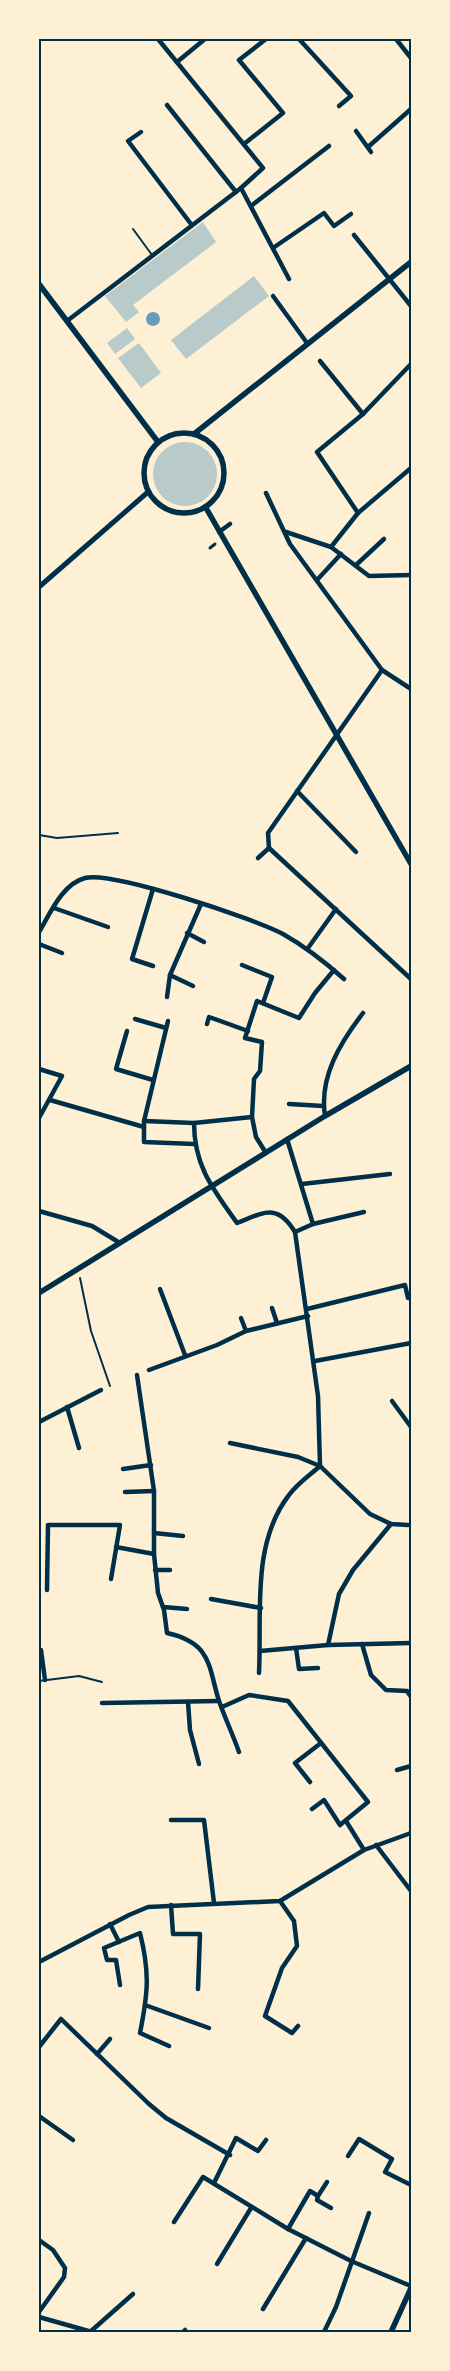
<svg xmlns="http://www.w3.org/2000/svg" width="450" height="2371" viewBox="0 0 450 2371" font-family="Helvetica,sans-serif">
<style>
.green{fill:#b9caca}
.water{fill:#669bbc}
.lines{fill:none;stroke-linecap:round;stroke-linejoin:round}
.service{stroke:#003049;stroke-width:2}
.pedestrian{stroke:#003049;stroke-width:3}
.minor{stroke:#003049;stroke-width:4.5}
.tertiary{stroke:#003049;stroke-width:5}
.secondary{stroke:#003049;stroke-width:5.5}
.neatline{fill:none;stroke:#003049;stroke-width:2}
</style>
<rect width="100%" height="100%" fill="#fdf0d5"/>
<g class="green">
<polygon points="203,222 216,242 133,305 139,312 126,322 105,296"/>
<polygon points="254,276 269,296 186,359 171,340"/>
<polygon points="127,328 135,339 115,354 107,343"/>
<polygon points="139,343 161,373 141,388 118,358"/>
<circle cx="185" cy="474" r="32"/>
</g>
<circle class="water" cx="153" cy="319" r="7"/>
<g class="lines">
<g class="service">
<polyline points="133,229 152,255"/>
<polyline points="39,835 57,838 118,833"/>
<polyline points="80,1278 91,1331 110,1386"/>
<polyline points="39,1681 79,1676 102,1682"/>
</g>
<polyline class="pedestrian" points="210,548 215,544"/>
<g class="minor">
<polyline points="299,39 351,96 339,106"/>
<polyline points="396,39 411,58"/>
<polyline points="177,62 205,39"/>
<polyline points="167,105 236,192"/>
<polyline points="356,131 371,152"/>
<polyline points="141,132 128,141 191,224"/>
<polyline points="244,144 283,113 239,60 266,39"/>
<polyline points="368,147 411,109"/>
<polyline points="241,188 289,279"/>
<polyline points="251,206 329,146"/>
<polyline points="354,235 411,306"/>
<polyline points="273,248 324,213 334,226 351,214"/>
<polyline points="273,296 307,343"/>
<polyline points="67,321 241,188 263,168 158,39"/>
<polyline points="320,361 363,414"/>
<polyline points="266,493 290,544 382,670 411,689"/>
<polyline points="358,513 317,452 363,414 411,364"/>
<polyline points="219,532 230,524"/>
<polyline points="286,532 331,547 369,576 411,575"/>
<polyline points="331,547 358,513 411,468"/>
<polyline points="356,565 384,539"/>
<polyline points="317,580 341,554"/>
<polyline points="297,791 356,852"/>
<polyline points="269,848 268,833 382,670"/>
<polyline points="269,848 411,979"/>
<polyline points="258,858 269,848"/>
<polyline points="153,889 132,959 153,966"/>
<polyline points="54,908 108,927"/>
<path d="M39,932C50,914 62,884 85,878C113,871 255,919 283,934C306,947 325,962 344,979"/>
<polyline points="187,933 204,942"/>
<polyline points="39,944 62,953"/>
<polyline points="308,948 336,909"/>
<polyline points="242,965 272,977 263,1003"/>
<polyline points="170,975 193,986"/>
<polyline points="167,997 170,975 201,904"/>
<polyline points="135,1019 166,1028"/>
<polyline points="168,1021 144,1121 144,1142 194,1144"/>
<polyline points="207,1024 209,1017 248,1031"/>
<polyline points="127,1031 116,1069 153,1080"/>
<polyline points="39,1069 62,1076 39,1118"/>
<polyline points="50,1100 144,1127"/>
<polyline points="289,1104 323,1106"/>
<path d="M325,1116C319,1077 340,1043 363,1013"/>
<polyline points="144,1121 194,1123 252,1117"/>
<path d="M194,1123C194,1166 213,1189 237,1223C263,1213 277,1202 295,1232L318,1396L320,1466"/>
<polyline points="287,1139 313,1224 295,1232"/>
<polyline points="266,1153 256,1137 252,1117 254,1079 260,1071 262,1042 245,1038 257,1001 299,1018 315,993 334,970"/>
<polyline points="302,1184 390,1174"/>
<polyline points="39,1211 92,1226 120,1243"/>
<polyline points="313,1224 364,1212"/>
<polyline points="160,1289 185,1355"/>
<polyline points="272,1308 277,1323"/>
<polyline points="307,1309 405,1285 408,1298 411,1298"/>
<polyline points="241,1318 246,1331"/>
<polyline points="315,1361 411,1343"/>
<polyline points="149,1370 217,1345 246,1331 308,1316"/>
<path d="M137,1375L154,1491V1554L158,1593L164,1610L167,1633C212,1643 208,1666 219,1701C225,1718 233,1735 239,1752"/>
<polyline points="392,1401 411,1427"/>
<polyline points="67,1407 79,1448"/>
<polyline points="39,1422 101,1390"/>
<polyline points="230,1443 298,1457 320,1466 370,1514 391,1524 408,1525"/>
<polyline points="123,1469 151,1465"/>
<polyline points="125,1492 154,1491"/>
<polyline points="154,1533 183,1536"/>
<polyline points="116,1547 154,1554"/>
<polyline points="155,1570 170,1570"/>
<polyline points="47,1590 48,1525 120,1525 111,1579"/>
<polyline points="211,1599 261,1608"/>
<polyline points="163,1607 187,1609"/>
<polyline points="362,1644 371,1675 386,1690 407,1691 411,1697"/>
<polyline points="328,1645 339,1594 353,1570 391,1524"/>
<polyline points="296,1648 299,1669 318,1668"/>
<polyline points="41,1650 45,1680"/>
<polyline points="260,1651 328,1645 411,1643"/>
<path d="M259,1673C262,1614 251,1544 289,1495C297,1484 310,1475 320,1466"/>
<polyline points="188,1702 190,1730 199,1764"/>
<polyline points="102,1703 219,1701"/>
<polyline points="222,1707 249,1695 288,1701 368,1802 340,1825 324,1800 312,1809"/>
<polyline points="397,1770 411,1766"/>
<polyline points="310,1782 295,1763 321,1743"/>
<polyline points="171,1820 204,1820 214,1903"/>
<polyline points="346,1821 364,1850"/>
<polyline points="376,1845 411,1891"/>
<polyline points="280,1901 294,1921 297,1946 282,1968 265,2016 292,2033 298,2026"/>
<polyline points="171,1905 173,1934 200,1934 198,1989"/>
<polyline points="110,1924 119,1942"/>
<polyline points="39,1962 129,1915 148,1907 280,1901 364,1850 411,1833"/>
<path d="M120,1985L116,1960H107L104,1948L140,1933C150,1973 148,1993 140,2033L169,2046"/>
<polyline points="145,2005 209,2028"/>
<polyline points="39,2047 61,2019 149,2104 166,2118 230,2155"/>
<polyline points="97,2054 110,2039"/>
<polyline points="39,2116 73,2140"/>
<polyline points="348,2156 359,2139 392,2159 385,2172 411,2185"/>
<polyline points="214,2183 236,2138 258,2151 266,2140"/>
<polyline points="318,2196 317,2200 331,2208"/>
<polyline points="174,2222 203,2177 288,2229 351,2261 411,2286"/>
<polyline points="288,2229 310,2191 318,2196 327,2182"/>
<polyline points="39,2240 53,2250 65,2268 64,2277 39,2312"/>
<polyline points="217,2264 251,2208"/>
<polyline points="263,2309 306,2238"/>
<polyline points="39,2317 92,2332"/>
<polyline points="90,2332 133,2294"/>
<polyline points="183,2332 185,2330 186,2332"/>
<polyline points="324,2332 336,2307 369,2213"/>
</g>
<polyline class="tertiary" points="39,587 148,492"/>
<g class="secondary">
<polyline points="39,284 158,442"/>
<circle cx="184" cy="473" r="40"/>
<polyline points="194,434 411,262"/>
<polyline points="206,508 411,864"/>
<polyline points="39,1293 325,1116 411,1066"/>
<polyline points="391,2332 411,2288"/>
</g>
</g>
<rect width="450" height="2371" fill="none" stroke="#fdf0d5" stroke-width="80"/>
<rect x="40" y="40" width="370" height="2291" class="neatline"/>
</svg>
